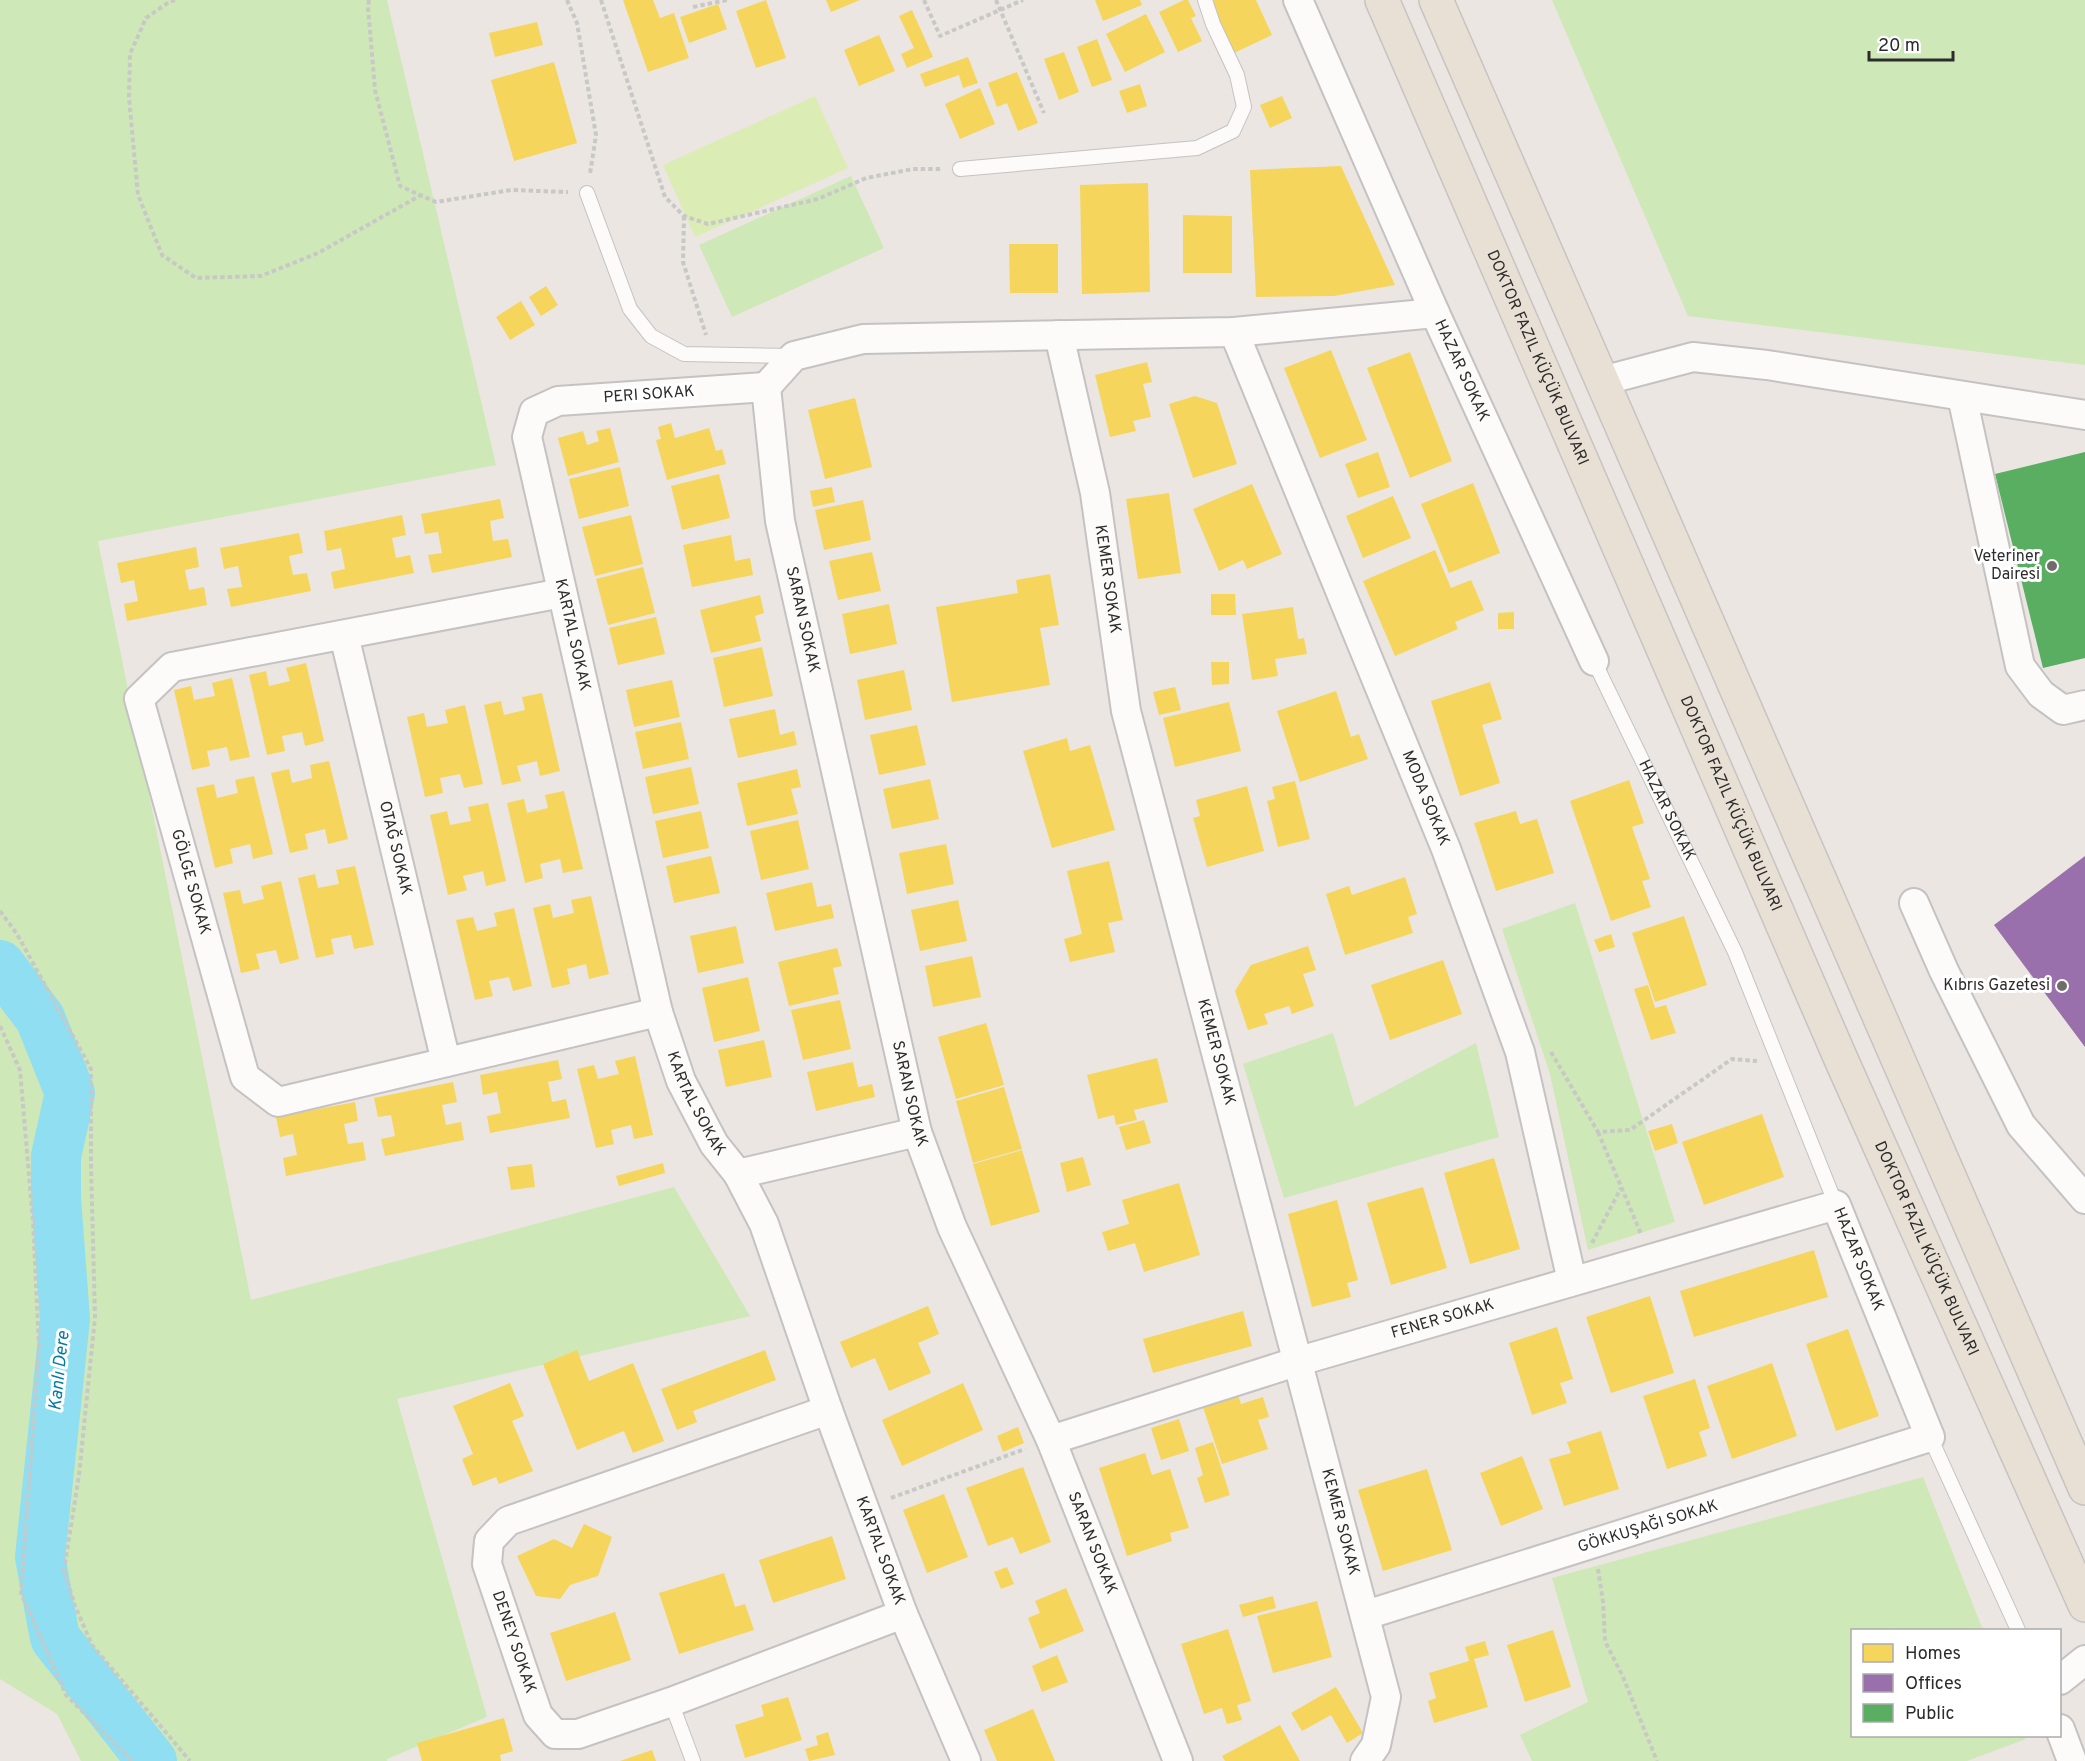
<svg xmlns="http://www.w3.org/2000/svg" width="2085" height="1761" viewBox="0 0 2085 1761" font-family="Overpass,sans-serif">
<style>
.green{fill:#cfe8b8}
.pitch{fill:#dcecb5}
.homes{fill:#f6d55c}
.offices{fill:#9970ab}
.public{fill:#5aae61}
.lines{fill:none;stroke-linecap:round;stroke-linejoin:round}
.river{stroke:#90def1;stroke-width:50}
.service-casing{stroke:#c4c2c3;stroke-width:16}
.minor-casing{stroke:#c4c2c3;stroke-width:32}
.trunk-casing{stroke:#c6c4c2;stroke-width:36}
.path{stroke:#c8c8c7;stroke-width:4;stroke-dasharray:4.5 3;stroke-linecap:butt}
.service{stroke:#fcfbfa;stroke-width:14}
.minor{stroke:#fcfbfa;stroke-width:28}
.trunk{stroke:#e8e0d4;stroke-width:33}
.poi-dot{fill:#6f6d6b;stroke:#fff;stroke-width:2}
.labels{text-anchor:middle;dominant-baseline:central;stroke-width:6;stroke-linejoin:round;paint-order:stroke}
.street-label{font-size:16px;fill:#2c2c2c;stroke:#fff}
.poi-label{font-size:16px;fill:#2c2c2c;stroke:#fff;text-anchor:end}
.water-label{font-size:18px;font-style:italic;fill:#037ba9;stroke:#fff}
</style>
<rect width="100%" height="100%" fill="#ebe6e1"/>
<g class="green">
<polygon points="0,0 387,0 496,465 98,541 251,1300 674,1187 750,1316 397,1399 487,1717 387,1759 387,1761 81,1761 57,1714 0,1679"/>
<polygon points="1552,0 2085,0 2085,365 1688,316"/>
<polygon points="851,176 884,248 732,317 699,245"/>
<polygon points="1575,903 1675,1222 1588,1250 1550,1074 1502,929"/>
<polygon points="1333,1033 1355,1107 1476,1043 1499,1137 1284,1198 1243,1064"/>
<polygon points="1923,1477 1983,1630 1852,1630 1852,1736 2024,1736 2026,1739 1967,1761 1532,1761 1520,1735 1588,1702 1552,1578"/>
</g>
<polygon class="pitch" points="815,96 848,168 695,237 663,165"/>
<g class="homes">
<polygon points="623,0 653,0 660,18 674,13 689,58 648,72"/>
<polygon points="766,0 786,58 756,68 736,11"/>
<polygon points="826,0 860,0 831,12"/>
<polygon points="1095,0 1140,0 1142,5 1103,21"/>
<polygon points="1184,0 1188,0 1196,16 1191,18 1202,41 1178,52 1159,12"/>
<polygon points="1210,0 1256,0 1272,35 1234,53"/>
<polygon points="718,4 727,29 689,43 680,17"/>
<polygon points="912,10 933,57 907,68 901,54 914,48 899,16"/>
<polygon points="1146,14 1165,52 1125,72 1106,34"/>
<polygon points="537,22 543,45 495,57 489,33"/>
<polygon points="879,35 895,71 859,86 844,50"/>
<polygon points="1097,39 1112,80 1092,87 1077,47"/>
<polygon points="1064,52 1079,92 1059,100 1044,59"/>
<polygon points="968,57 978,83 963,88 959,75 925,87 920,74"/>
<polygon points="554,62 577,143 514,161 491,80"/>
<polygon points="1017,72 1038,123 1018,131 1007,103 997,107 988,83"/>
<polygon points="1140,84 1147,106 1127,113 1119,91"/>
<polygon points="980,88 995,124 960,139 945,104"/>
<polygon points="1282,96 1292,118 1270,128 1260,105"/>
<polygon points="1341,166 1395,285 1334,296 1256,297 1250,170"/>
<polygon points="1148,183 1150,292 1082,294 1080,185"/>
<polygon points="1183,215 1232,216 1232,273 1183,273"/>
<polygon points="1009,244 1058,244 1058,293 1010,293"/>
<polygon points="546,286 558,305 541,316 529,297"/>
<polygon points="521,301 535,325 510,340 496,317"/>
<polygon points="1331,350 1367,440 1320,458 1284,368"/>
<polygon points="1410,352 1452,461 1410,478 1367,368"/>
<polygon points="1147,362 1152,382 1143,384 1151,417 1133,421 1136,431 1110,437 1095,375"/>
<polygon points="1195,396 1217,403 1237,464 1193,478 1169,404"/>
<polygon points="855,398 872,467 825,479 808,410"/>
<polygon points="671,423 675,438 709,428 716,451 722,449 726,464 667,480 656,440 661,439 658,427"/>
<polygon points="610,428 619,462 568,476 558,438 583,431 587,445 599,441 596,431"/>
<polygon points="1378,452 1390,487 1358,498 1345,464"/>
<polygon points="620,467 629,506 579,519 569,479"/>
<polygon points="719,474 730,518 682,530 671,486"/>
<polygon points="1473,483 1500,553 1449,573 1421,504"/>
<polygon points="1252,484 1282,554 1247,569 1243,560 1219,571 1193,509"/>
<polygon points="832,487 835,502 813,507 810,491"/>
<polygon points="1169,493 1181,573 1138,579 1126,499"/>
<polygon points="1393,496 1411,538 1363,558 1346,516"/>
<polygon points="500,499 504,518 490,521 493,541 508,539 512,557 432,573 428,555 442,553 438,532 425,534 421,514"/>
<polygon points="863,500 871,540 824,550 815,510"/>
<polygon points="402,515 406,535 392,538 396,558 410,555 414,573 334,589 331,572 345,569 341,548 327,551 324,531"/>
<polygon points="631,515 643,564 595,576 582,527"/>
<polygon points="299,533 303,553 289,556 293,575 307,573 311,591 231,607 227,589 242,587 238,566 224,569 220,548"/>
<polygon points="731,535 735,561 750,558 753,575 692,587 683,545"/>
<polygon points="196,547 199,567 185,570 189,590 204,587 207,605 127,621 124,604 138,601 134,580 121,583 117,563"/>
<polygon points="1435,550 1451,588 1471,580 1484,610 1455,622 1458,629 1395,656 1363,581"/>
<polygon points="872,552 881,591 838,600 829,561"/>
<polygon points="643,567 655,613 608,625 596,579"/>
<polygon points="1050,574 1059,625 1040,628 1050,685 952,702 936,607 1018,593 1016,580"/>
<polygon points="1211,594 1235,594 1236,615 1211,615"/>
<polygon points="760,595 764,613 755,616 761,641 711,653 700,610"/>
<polygon points="889,604 897,644 850,654 842,614"/>
<polygon points="1293,607 1298,639 1304,638 1307,654 1275,659 1278,676 1252,680 1242,614"/>
<polygon points="1514,612 1514,629 1498,629 1498,613"/>
<polygon points="656,617 665,654 618,665 609,628"/>
<polygon points="762,647 773,696 724,707 713,658"/>
<polygon points="1211,662 1229,662 1229,684 1212,685"/>
<polygon points="306,663 324,741 305,746 302,732 282,736 285,751 267,755 249,675 266,671 269,686 290,681 286,668"/>
<polygon points="904,670 912,710 865,720 857,680"/>
<polygon points="232,678 250,757 230,761 227,747 207,751 210,766 192,770 174,690 191,686 194,700 215,696 212,683"/>
<polygon points="672,680 680,717 634,727 626,690"/>
<polygon points="1490,682 1502,719 1482,725 1500,783 1460,796 1431,701"/>
<polygon points="1175,687 1181,710 1159,715 1153,692"/>
<polygon points="1336,691 1351,737 1359,734 1368,759 1300,782 1277,711"/>
<polygon points="542,693 560,771 540,776 537,761 517,766 521,781 502,785 484,705 501,701 504,715 525,710 522,697"/>
<polygon points="1229,702 1241,751 1175,767 1163,718"/>
<polygon points="465,705 483,784 464,788 460,774 440,778 443,793 425,797 407,717 424,713 427,727 448,723 445,710"/>
<polygon points="775,709 780,735 794,731 797,745 738,758 729,719"/>
<polygon points="681,722 689,759 643,769 635,732"/>
<polygon points="917,725 926,765 879,775 870,735"/>
<polygon points="1067,738 1070,751 1090,745 1115,830 1052,848 1023,751"/>
<polygon points="329,761 348,839 328,844 325,829 305,834 308,849 290,853 271,773 289,769 292,783 312,778 310,765"/>
<polygon points="691,767 699,804 653,814 645,777"/>
<polygon points="797,769 801,787 791,789 798,814 747,826 737,783"/>
<polygon points="254,776 273,854 253,859 250,844 230,849 233,863 215,868 196,788 214,784 217,798 238,793 235,780"/>
<polygon points="930,779 939,819 892,829 883,789"/>
<polygon points="1629,780 1644,823 1632,827 1650,879 1642,881 1651,907 1611,921 1570,801"/>
<polygon points="1295,781 1310,839 1278,847 1267,801 1275,799 1272,787"/>
<polygon points="1247,786 1264,851 1207,867 1193,818 1200,816 1196,800"/>
<polygon points="564,791 583,869 563,873 560,859 540,864 543,878 525,883 507,803 524,799 527,813 548,808 545,795"/>
<polygon points="488,803 506,881 486,886 483,871 463,876 467,890 448,895 430,815 447,811 450,825 471,821 468,807"/>
<polygon points="701,811 709,848 663,858 655,821"/>
<polygon points="1516,811 1520,824 1537,819 1554,873 1496,891 1474,823"/>
<polygon points="798,820 809,869 761,880 750,831"/>
<polygon points="946,844 954,884 907,894 899,853"/>
<polygon points="711,856 720,893 674,903 666,866"/>
<polygon points="1109,861 1123,920 1108,923 1115,952 1070,962 1064,939 1082,934 1067,871"/>
<polygon points="355,866 374,945 354,949 351,935 331,939 334,954 316,958 298,878 315,874 318,888 339,884 336,870"/>
<polygon points="1405,877 1417,914 1408,917 1413,933 1345,955 1326,894 1349,886 1352,895"/>
<polygon points="281,881 299,959 280,964 276,950 256,954 260,969 241,973 223,893 240,890 243,904 264,899 261,886"/>
<polygon points="812,882 817,907 831,904 834,918 775,931 766,893"/>
<polygon points="591,896 609,974 589,979 586,964 567,969 570,984 552,988 533,908 550,904 553,918 574,913 571,900"/>
<polygon points="958,900 967,941 920,951 911,910"/>
<polygon points="514,908 532,986 513,991 509,977 489,981 493,996 475,1000 456,920 473,917 477,931 497,926 494,913"/>
<polygon points="1684,916 1707,985 1655,1002 1632,933"/>
<polygon points="736,926 744,963 698,973 690,936"/>
<polygon points="1611,934 1615,947 1599,952 1594,940"/>
<polygon points="1308,946 1316,970 1303,974 1314,1006 1292,1014 1289,1006 1264,1014 1268,1024 1248,1030 1235,991 1251,965"/>
<polygon points="837,948 842,966 833,968 839,994 789,1006 778,962"/>
<polygon points="972,956 981,997 933,1007 925,966"/>
<polygon points="1443,960 1462,1014 1390,1040 1371,985"/>
<polygon points="748,977 760,1031 714,1042 702,988"/>
<polygon points="1648,985 1655,1008 1666,1005 1676,1033 1651,1040 1634,989"/>
<polygon points="840,1000 851,1049 803,1060 791,1010"/>
<polygon points="986,1023 1004,1085 956,1099 938,1037"/>
<polygon points="764,1040 772,1077 726,1087 718,1050"/>
<polygon points="635,1056 653,1135 634,1139 631,1125 611,1130 614,1144 596,1148 577,1069 594,1065 598,1079 619,1074 615,1061"/>
<polygon points="1157,1058 1168,1102 1134,1110 1137,1120 1116,1125 1114,1115 1098,1119 1087,1075"/>
<polygon points="558,1060 562,1079 548,1082 552,1102 566,1099 570,1118 490,1133 487,1116 501,1113 497,1092 483,1095 480,1075"/>
<polygon points="853,1062 858,1087 872,1084 875,1097 816,1111 807,1072"/>
<polygon points="453,1082 457,1102 442,1105 446,1125 461,1122 464,1140 385,1156 381,1139 395,1136 391,1115 378,1117 374,1098"/>
<polygon points="1004,1087 1022,1149 973,1163 956,1101"/>
<polygon points="355,1102 358,1121 344,1124 348,1144 363,1142 366,1160 286,1176 283,1158 297,1155 293,1134 280,1137 276,1117"/>
<polygon points="1762,1114 1784,1177 1704,1205 1682,1142"/>
<polygon points="1144,1120 1151,1143 1126,1150 1119,1127"/>
<polygon points="1672,1124 1678,1143 1655,1151 1648,1131"/>
<polygon points="1022,1150 1040,1212 991,1226 973,1164"/>
<polygon points="1083,1157 1091,1185 1067,1192 1060,1163"/>
<polygon points="1494,1158 1520,1249 1470,1264 1444,1173"/>
<polygon points="663,1163 665,1173 619,1186 616,1176"/>
<polygon points="532,1164 535,1187 511,1190 507,1167"/>
<polygon points="1179,1183 1200,1255 1144,1272 1135,1243 1108,1251 1102,1232 1129,1224 1122,1200"/>
<polygon points="1423,1187 1447,1268 1391,1285 1367,1203"/>
<polygon points="1337,1200 1358,1280 1347,1283 1351,1297 1312,1307 1288,1214"/>
<polygon points="1814,1250 1828,1297 1694,1337 1680,1291"/>
<polygon points="1650,1296 1674,1373 1611,1393 1586,1317"/>
<polygon points="928,1306 939,1334 918,1343 931,1373 889,1391 875,1358 851,1368 840,1342"/>
<polygon points="1243,1311 1252,1346 1153,1373 1143,1339"/>
<polygon points="1557,1327 1573,1379 1560,1383 1567,1403 1532,1415 1509,1343"/>
<polygon points="1848,1329 1879,1416 1836,1431 1806,1344"/>
<polygon points="577,1350 589,1381 633,1363 664,1441 633,1453 624,1431 577,1450 543,1364"/>
<polygon points="765,1350 776,1380 693,1411 697,1422 677,1430 661,1389"/>
<polygon points="1772,1363 1797,1436 1732,1459 1707,1386"/>
<polygon points="1695,1379 1710,1428 1699,1432 1707,1456 1667,1469 1643,1396"/>
<polygon points="510,1383 524,1416 512,1421 533,1471 499,1484 496,1477 473,1486 462,1459 473,1454 453,1406"/>
<polygon points="963,1383 983,1430 902,1466 882,1420"/>
<polygon points="1238,1395 1241,1404 1263,1397 1269,1417 1258,1420 1268,1449 1222,1464 1203,1407"/>
<polygon points="1179,1419 1189,1451 1161,1460 1151,1428"/>
<polygon points="1018,1427 1024,1443 1003,1452 997,1436"/>
<polygon points="1601,1431 1619,1489 1564,1506 1549,1459 1571,1453 1567,1442"/>
<polygon points="1213,1442 1230,1495 1205,1503 1197,1478 1203,1475 1195,1448"/>
<polygon points="1145,1453 1152,1475 1170,1469 1189,1528 1170,1533 1172,1541 1127,1556 1099,1468"/>
<polygon points="1522,1456 1543,1509 1501,1526 1480,1473"/>
<polygon points="1023,1467 1051,1542 1020,1554 1013,1537 988,1546 966,1488"/>
<polygon points="1427,1469 1452,1550 1383,1571 1358,1490"/>
<polygon points="944,1494 968,1557 927,1573 903,1510"/>
<polygon points="584,1524 612,1537 598,1576 570,1585 560,1599 536,1596 517,1556 554,1539 572,1548"/>
<polygon points="832,1536 846,1579 773,1603 759,1560"/>
<polygon points="1007,1567 1014,1584 1001,1589 994,1572"/>
<polygon points="724,1573 735,1607 745,1604 754,1630 679,1654 659,1593"/>
<polygon points="1066,1588 1084,1631 1040,1649 1028,1618 1040,1613 1035,1601"/>
<polygon points="1273,1596 1276,1608 1243,1617 1239,1605"/>
<polygon points="1317,1601 1332,1657 1273,1673 1257,1616"/>
<polygon points="615,1612 631,1660 566,1681 550,1633"/>
<polygon points="1228,1629 1251,1701 1237,1705 1242,1720 1227,1724 1222,1708 1204,1714 1181,1644"/>
<polygon points="1553,1630 1571,1687 1525,1702 1507,1645"/>
<polygon points="1485,1641 1489,1655 1474,1659 1488,1707 1434,1723 1428,1701 1436,1698 1429,1673 1469,1661 1465,1647"/>
<polygon points="1057,1655 1068,1682 1042,1692 1032,1666"/>
<polygon points="1336,1687 1363,1733 1347,1743 1331,1715 1302,1731 1291,1713"/>
<polygon points="788,1697 802,1740 745,1758 735,1725 764,1716 761,1705"/>
<polygon points="1033,1709 1055,1761 997,1761 984,1730"/>
<polygon points="504,1718 513,1751 500,1755 501,1761 422,1761 417,1743"/>
<polygon points="1280,1725 1300,1761 1225,1761 1222,1756"/>
<polygon points="828,1732 835,1755 809,1761 805,1749 818,1745 816,1736"/>
<polygon points="652,1750 656,1761 620,1761"/>
</g>
<polygon class="offices" points="2085,856 2085,1047 1994,925"/>
<polygon class="public" points="2085,452 2085,658 2043,668 1995,474"/>
<g class="lines">
<polyline class="river" points="0,965 40,1018 70,1093 56,1156 56,1198 65,1319 40,1557 55,1638 152,1761"/>
<g class="service-casing">
<g id="service">
<polyline points="960,169 1197,148 1233,131 1244,107 1237,75 1213,24 1205,0"/>
<polyline points="587,193 630,309 651,336 684,354 791,356"/>
<path id="s1" d="M1594,661L1735,952L1836,1205"/>
<polyline points="1930,1437 2018,1630"/>
<polyline points="671,1702 693,1761"/>
</g>
</g>
<g class="minor-casing">
<g id="minor">
<path id="s2" d="M1298,0L1435,313L1594,661"/>
<path id="s3" d="M1234,332L1446,849L1520,1052L1572,1281"/>
<path id="s4" d="M1059,335L1095,493L1126,711L1386,1697L1376,1745L1365,1761"/>
<polyline points="1602,381 1693,357 1767,365 2085,415"/>
<path id="s5" d="M766,387L558,401L534,412L527,437L658,1012L681,1081L714,1144L738,1174L764,1224L828,1410L903,1614L966,1761"/>
<path id="s6" d="M766,387L780,521L917,1132L952,1227L1051,1440L1178,1761"/>
<polyline points="766,387 794,356 863,339 1234,332 1435,313"/>
<polyline points="1962,396 2020,666 2041,694 2063,710 2085,705"/>
<path id="s7" d="M562,593L172,667L139,699L245,1077L278,1102L658,1012"/>
<path id="s8" d="M344,635L446,1062"/>
<polyline points="1914,903 1944,971 2021,1125 2085,1199"/>
<polyline points="738,1174 917,1132"/>
<path id="s9" d="M828,1410L508,1521L489,1541L487,1564L538,1715L555,1734H578L671,1702L903,1614"/>
<path id="s10" d="M1051,1440L1296,1362L1836,1205L1930,1437L1366,1615"/>
<polyline points="2060,1680 2085,1660"/>
<polyline points="2060,1729 2072,1761"/>
</g>
</g>
<g class="trunk-casing">
<g id="trunk">
<path id="s11" d="M1382,0L1840,1057L2085,1605"/>
<polyline points="1436,0 2085,1488"/>
</g>
</g>
<g class="path">
<polyline points="175,0 169,2 146,18 130,54 129,98 138,195 162,255 196,278 261,276 318,253 421,195"/>
<polyline points="369,0 368,7 375,90 400,186 436,202 511,190 568,192"/>
<polyline points="567,0 577,23 596,135 590,174"/>
<polyline points="601,0 665,197 684,216 708,224 818,199 866,178 913,169 941,169"/>
<polyline points="924,0 940,36 1023,0"/>
<polyline points="996,0 1044,113"/>
<polyline points="693,7 727,0"/>
<polyline points="684,216 683,262 706,335"/>
<polyline points="0,911 17,934 91,1069 91,1165 95,1317 79,1475 64,1570 75,1606 92,1645 190,1761"/>
<polyline points="0,1026 20,1070 33,1222 39,1347 21,1593 66,1695 132,1761"/>
<polyline points="1551,1052 1598,1132 1630,1130 1732,1059 1757,1061"/>
<polyline points="1598,1132 1641,1234"/>
<polyline points="1592,1243 1621,1188"/>
<polyline points="891,1498 1025,1449"/>
<polyline points="1598,1569 1603,1601 1605,1641 1623,1677 1657,1761"/>
</g>
<use href="#service" class="service"/>
<use href="#minor" class="minor"/>
<use href="#trunk" class="trunk"/>
</g>
<g class="poi-dot">
<circle cx="2052" cy="566" r="6"/>
<circle cx="2062" cy="986" r="6"/>
</g>
<g class="labels">
<g class="street-label">
<text stroke="none"><textPath href="#s11" startOffset="390">DOKTOR FAZIL KÜÇÜK BULVARI</textPath></text>
<text stroke="none"><textPath href="#s2" startOffset="405">HAZAR SOKAK</textPath></text>
<text transform="translate(649 395) rotate(-4)">PERI SOKAK</text>
<text stroke="none"><textPath href="#s4" startOffset="249">KEMER SOKAK</textPath></text>
<text stroke="none"><textPath href="#s6" startOffset="236">SARAN SOKAK</textPath></text>
<text stroke="none"><textPath href="#s5" startOffset="464">KARTAL SOKAK</textPath></text>
<text stroke="none"><textPath href="#s3" startOffset="504">MODA SOKAK</textPath></text>
<text stroke="none"><textPath href="#s11" startOffset="876">DOKTOR FAZIL KÜÇÜK BULVARI</textPath></text>
<text stroke="none"><textPath href="#s1" startOffset="166">HAZAR SOKAK</textPath></text>
<text stroke="none"><textPath href="#s8" startOffset="219">OTAĞ SOKAK</textPath></text>
<text stroke="none"><textPath href="#s7" startOffset="633">GÖLGE SOKAK</textPath></text>
<text stroke="none"><textPath href="#s4" startOffset="735">KEMER SOKAK</textPath></text>
<text stroke="none"><textPath href="#s6" startOffset="722">SARAN SOKAK</textPath></text>
<text stroke="none"><textPath href="#s5" startOffset="950">KARTAL SOKAK</textPath></text>
<text stroke="none"><textPath href="#s11" startOffset="1362">DOKTOR FAZIL KÜÇÜK BULVARI</textPath></text>
<text stroke="none"><textPath href="#s10" startOffset="878">HAZAR SOKAK</textPath></text>
<text stroke="none"><textPath href="#s10" startOffset="410">FENER SOKAK</textPath></text>
<text stroke="none"><textPath href="#s4" startOffset="1221">KEMER SOKAK</textPath></text>
<text transform="translate(1648 1527) rotate(-17)">GÖKKUŞAĞI SOKAK</text>
<text stroke="none"><textPath href="#s6" startOffset="1208">SARAN SOKAK</textPath></text>
<text stroke="none"><textPath href="#s5" startOffset="1436">KARTAL SOKAK</textPath></text>
<text stroke="none"><textPath href="#s9" startOffset="472">DENEY SOKAK</textPath></text>
</g>
<g class="poi-label">
<text x="2040" y="557">Veteriner<tspan x="2040" dy="18">Dairesi</tspan></text>
<text x="2050" y="986">Kıbrıs Gazetesi</text>
</g>
<g class="water-label">
<text transform="translate(60 1371) rotate(-84)">Kanlı Dere</text>
</g>
</g>
<rect x="1851" y="1629" width="210" height="108" fill="#ffffff" stroke="#ababab" stroke-width="1.5"/>
<rect x="1863" y="1644" width="30" height="18" fill="#f6d55c" stroke="#ababab" stroke-width="1.5"/>
<text x="1905" y="1659" font-size="18" fill="#2c2c2c">Homes</text>
<rect x="1863" y="1674" width="30" height="18" fill="#9970ab" stroke="#ababab" stroke-width="1.5"/>
<text x="1905" y="1689" font-size="18" fill="#2c2c2c">Offices</text>
<rect x="1863" y="1704" width="30" height="18" fill="#5aae61" stroke="#ababab" stroke-width="1.5"/>
<text x="1905" y="1719" font-size="18" fill="#2c2c2c">Public</text>
<path d="M1869 51v9h84v-9" fill="none" stroke="#2c2c2c" stroke-width="3"/>
<text x="1878" y="51" font-size="18" fill="#2c2c2c" stroke="#ffffff" stroke-width="4.5" paint-order="stroke">20 m</text>
</svg>
